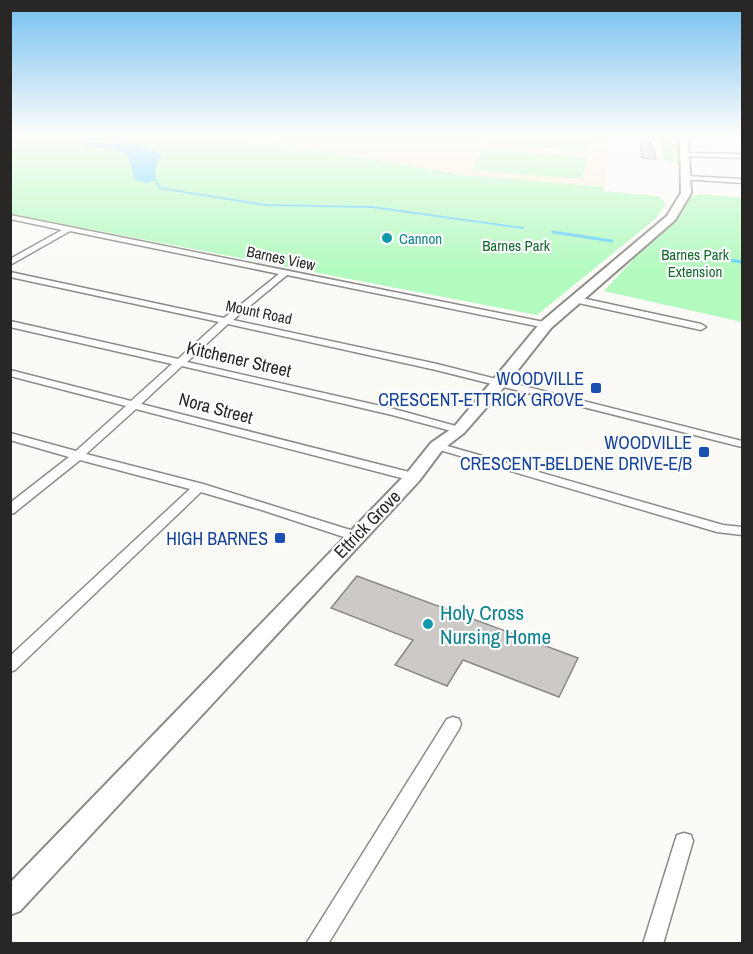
<svg xmlns="http://www.w3.org/2000/svg" width="753" height="954" viewBox="0 0 753 954" font-family="'Archivo Narrow',sans-serif">
<style>
.education{fill:#fbefda}
.green{fill:#b3fabf}
.water{fill:#64d2fc}
.lines{fill:none;stroke-linecap:round;stroke-linejoin:round}
.stream-far1{stroke:#64d2fc;stroke-width:2}
.stream{stroke:#64d2fc;stroke-width:3}
.building{fill:#cdc9c7;stroke:#8a8785;stroke-width:1.5}
.street-casing{stroke:#8d8b88;stroke-width:3}
.secondary-casing{stroke:#8d8b88;stroke-width:4}
.street{fill:#fff;fill-rule:evenodd}
.secondary{fill:#fff;fill-rule:evenodd}
.culture-dot{fill:#0f9aa8;stroke:#fff;stroke-width:2}
.transit-dot{fill:#1a4fb4;stroke:#fff;stroke-width:2}
.labels{text-anchor:middle;dominant-baseline:central;stroke-width:4.5;stroke-linejoin:round;paint-order:stroke}
.far-culture-label{font-size:15px;fill:#0d838f;stroke:#fff;text-anchor:start}
.far-park-label{font-size:15px;fill:#15682f;stroke:#fff}
.far-street-label{font-size:15px;fill:#282726;stroke:#fff}
.street-label{font-size:18px;fill:#282726;stroke:#fff}
.transit-label{font-size:18px;fill:#164399;stroke:#fff;text-anchor:end}
.near-culture-label{font-size:21px;fill:#0d838f;stroke:#fff;text-anchor:start}
</style>
<rect width="100%" height="100%" fill="#fcfaf7"/>
<polygon class="education" points="233,136 608,136 605,187 463,175"/>
<g class="green">
<polygon points="10,136 233,136 463,175 605,187 602,191 658,196 666,204 655,219 537,315 11,214"/>
<polygon points="489,136 590,136 587,151 485,143"/>
<polygon points="661,136 684,136 685,166 661,159"/>
<polygon points="483,149 587,157 582,179 472,170"/>
<polygon points="700,194 742,198 742,322 604,291 692,196"/>
</g>
<polygon class="water" points="94,142 134,144 161,154 155,168 156,180 147,183 135,180 127,154 116,150 85,146 87,143"/>
<g class="lines">
<polyline class="stream-far1" points="156,180 159,188 265,205 372,207 523,228"/>
<g class="stream">
<polyline points="553,232 612,241"/>
<polyline points="678,252 742,262"/>
</g>
</g>
<g class="building">
<polygon points="641,142 651,142 656,159 642,158"/>
<polygon points="357,576 578,658 559,697 463,660 447,686 395,665 413,640 331,608"/>
</g>
<g class="lines">
<g class="street-casing">
<g id="street">
<polygon points="682,153 742,154 742,158 684,156 681,154"/>
<polygon points="685,176 742,179 742,183 683,179 682,178"/>
<polygon points="10,215 549,323 551,325 546,328 287,275 233,320 437,364 742,441 742,447 436,370 228,324 187,362 394,409 463,428 465,430 459,433 392,415 182,366 141,404 417,474 419,477 413,481 136,409 86,454 203,484 360,533 362,536 360,539 350,539 265,511 201,492 15,670 10,672 10,656 190,489 80,460 14,513 10,514 10,503 69,457 10,440 10,433 76,451 126,406 10,376 10,370 131,401 172,364 10,327 10,321 178,359 219,322 10,277 10,272 224,318 279,274 70,231 10,265 10,259 62,230 10,219"/>
<polygon points="577,297 701,324 706,327 701,330 574,302 573,300"/>
<polygon points="437,443 723,525 742,527 742,535 717,532 433,448 431,446 433,444"/>
<polygon points="453,717 459,719 461,724 459,729 328,944 306,944 447,719"/>
<polygon points="684,833 691,835 693,841 663,944 643,944 675,841 677,835"/>
</g>
</g>
<g class="secondary-casing">
<polygon id="secondary" points="680,136 688,136 691,193 675,220 551,328 506,385 464,433 443,449 419,481 20,911 10,915 10,883 407,473 431,443 454,427 541,322 667,216 681,193"/>
</g>
<use href="#street" class="street"/>
<use href="#secondary" class="secondary"/>
</g>
<linearGradient id="sky" x2="0" y2="1"><stop stop-color="#73c0f0"/><stop offset="0.5" stop-color="#fefdfb"/><stop offset="1" stop-color="#fefdfb" stop-opacity="0"/></linearGradient>
<rect width="753" height="270" fill="url(#sky)"/>
<g class="culture-dot">
<circle cx="387" cy="238" r="6"/>
<circle cx="428" cy="624" r="6"/>
</g>
<g class="transit-dot">
<rect x="590" y="382" width="12" height="12" rx="3"/>
<rect x="698" y="446" width="12" height="12" rx="3"/>
<rect x="274" y="532" width="12" height="12" rx="3"/>
</g>
<g class="labels">
<g class="far-culture-label">
<text x="399" y="238">Cannon</text>
</g>
<g class="far-park-label">
<text x="516" y="245">Barnes Park</text>
<text x="695" y="254">Barnes Park<tspan x="695" dy="17">Extension</tspan></text>
</g>
<g class="far-street-label">
<text transform="translate(281 258) rotate(12)">Barnes View</text>
<text transform="translate(259 312) rotate(12)">Mount Road</text>
</g>
<g class="street-label">
<text transform="translate(239 359) rotate(13)">Kitchener Street</text>
<text transform="translate(216 408) rotate(15)">Nora Street</text>
<text transform="translate(367 524) rotate(-46)">Ettrick Grove</text>
</g>
<g class="transit-label">
<text x="584" y="378">WOODVILLE<tspan x="584" dy="21">CRESCENT-ETTRICK GROVE</tspan></text>
<text x="692" y="442">WOODVILLE<tspan x="692" dy="21">CRESCENT-BELDENE DRIVE-E/B</tspan></text>
<text x="268" y="538">HIGH BARNES</text>
</g>
<g class="near-culture-label">
<text x="440" y="612">Holy Cross<tspan x="440" dy="24">Nursing Home</tspan></text>
</g>
</g>
<rect width="753" height="954" fill="none" stroke="#282726" stroke-width="24"/>
</svg>
